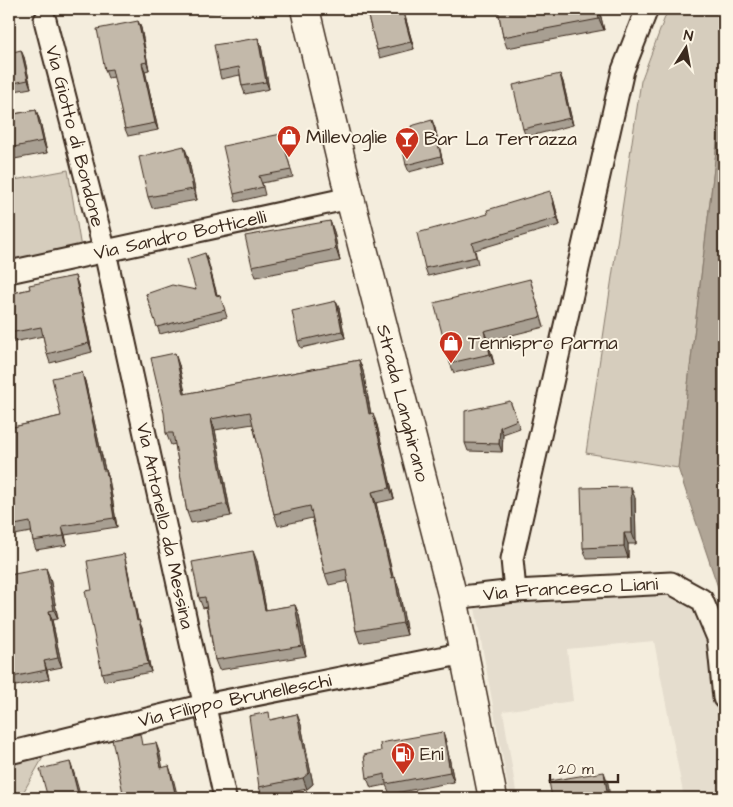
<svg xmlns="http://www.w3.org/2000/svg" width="733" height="807" viewBox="0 0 733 807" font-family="'Architects Daughter',sans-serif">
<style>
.built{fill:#e5ddce}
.green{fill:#d6cdbd;stroke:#887c6e}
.water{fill:#b0a596;stroke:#817466}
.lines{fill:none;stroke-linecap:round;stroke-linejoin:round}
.minor-casing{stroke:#3b2a1e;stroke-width:25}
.secondary-casing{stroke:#3b2a1e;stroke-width:31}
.minor{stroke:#fcf5e5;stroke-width:21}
.secondary{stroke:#fcf5e5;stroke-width:28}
.wall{fill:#a89f92;stroke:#3b2a1e}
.shaded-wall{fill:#888277;stroke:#3b2a1e}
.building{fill:#c3b9aa;stroke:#3b2a1e}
.labels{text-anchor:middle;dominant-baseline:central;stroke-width:4;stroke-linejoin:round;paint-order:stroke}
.street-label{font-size:19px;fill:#3b2a1e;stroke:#fcf5e5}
.poi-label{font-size:19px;fill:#3b2a1e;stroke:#fcf5e5;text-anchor:start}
</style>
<rect width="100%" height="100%" fill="#f4eddd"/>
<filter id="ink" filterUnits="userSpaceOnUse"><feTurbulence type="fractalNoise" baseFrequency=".02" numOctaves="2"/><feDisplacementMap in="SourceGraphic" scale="10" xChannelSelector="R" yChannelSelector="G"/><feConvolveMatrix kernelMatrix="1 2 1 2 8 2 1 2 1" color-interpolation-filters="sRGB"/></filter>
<g filter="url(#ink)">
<polygon class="built" points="691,578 724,618 724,798 684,798 654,641 567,649 573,701 503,711 517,798 510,798 473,597 488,594"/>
<g class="green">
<polygon points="668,9 724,9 724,85 678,468 586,453 641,81"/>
<polygon points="68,170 81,248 9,263 9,181"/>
<polygon points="45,754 20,798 9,798 9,765"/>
</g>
<polygon class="water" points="724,85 724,605 678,468"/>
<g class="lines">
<g class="minor-casing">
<g id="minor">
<path id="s1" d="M45,20L105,252L225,798"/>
<path id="s2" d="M9,272L350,198"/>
<polyline points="515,591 512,559 623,70 647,9"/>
<path id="s3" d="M453,598L515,591L671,583L702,600L718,638L724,698"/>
<path id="s4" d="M9,753L205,705L465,653"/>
</g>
</g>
<g class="secondary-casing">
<g id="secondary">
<path id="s5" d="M305,9L350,198L453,598L493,798"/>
</g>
</g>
<use href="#minor" class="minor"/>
<use href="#secondary" class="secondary"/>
</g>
<g class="wall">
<polygon points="203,9 239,9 204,13"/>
<polygon points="366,9 403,9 414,49 380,58 377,50"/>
<polygon points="498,9 599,9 604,30 507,48 503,37"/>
<polygon points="138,21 141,28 149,70 145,71 158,130 128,136 125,129 114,77 108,78 105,70"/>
<polygon points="258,38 261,46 269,89 245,94 242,86 240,75 221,79 219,71"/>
<polygon points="9,53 24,57 31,88 9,92"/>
<polygon points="560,74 563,82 573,125 526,137 523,129"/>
<polygon points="36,110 40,121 47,153 9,160 9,115"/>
<polygon points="435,128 443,163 409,172 406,165 414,138"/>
<polygon points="281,134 293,177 262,183 265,195 236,202 234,194"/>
<polygon points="184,146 188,157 197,200 152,208 148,197"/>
<polygon points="553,198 560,225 475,250 478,264 428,276 425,268"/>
<polygon points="330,221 334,232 340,261 256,277 252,266"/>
<polygon points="205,253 217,295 220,296 227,317 160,334 146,294 196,290"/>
<polygon points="75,276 78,285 92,352 50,363 47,354 43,336 9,343 9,294 30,289"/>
<polygon points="530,279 544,327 488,341 494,364 454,373 450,363"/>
<polygon points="339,308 345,338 301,348 298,341"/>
<polygon points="359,360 363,371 371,414 377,425 394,499 376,503 393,578 399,589 407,635 360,643 356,631 348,581 329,585 325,574 312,518 278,526 274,514 253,424 215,430 231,516 191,523 187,512 175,444 171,445 166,433 179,365 185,394"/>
<polygon points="85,381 105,470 106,470 109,479 117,527 65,535 67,545 36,550 33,541 31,532 9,536 9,428 61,416"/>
<polygon points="510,401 520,428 503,434 502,452 468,451 465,443"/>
<polygon points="635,498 636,544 628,544 628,558 587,559 583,548"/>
<polygon points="257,561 266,610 295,605 299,615 306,656 219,670 215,660 206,607 203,608 199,598"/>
<polygon points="126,562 138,621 142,628 151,672 104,681 102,673 92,590"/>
<polygon points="50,578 58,619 52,620 62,667 47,670 49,679 16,686 12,677"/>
<polygon points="297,714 301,725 313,784 307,789 263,798 259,787 272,720"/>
<polygon points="443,732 446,742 454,782 390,794 386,785 371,788 367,778 381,751"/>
</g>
<g class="shaded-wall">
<polygon points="402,9 403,9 414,49 411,42"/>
<polygon points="597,9 599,9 604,30 599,19"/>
<polygon points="138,21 141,28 149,70 147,62"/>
<polygon points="258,38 261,46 269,89 266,82"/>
<polygon points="21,50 24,57 31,88 28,80"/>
<polygon points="142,63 145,71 158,130 155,123"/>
<polygon points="560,74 563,82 573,125 570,118"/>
<polygon points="36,110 40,121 47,153 43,141"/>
<polygon points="432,120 435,128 443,163 441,156"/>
<polygon points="184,146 188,157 197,200 193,189"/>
<polygon points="550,191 553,198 560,225 557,218"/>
<polygon points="330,221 334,232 340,261 336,249"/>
<polygon points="205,253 208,261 219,302 216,295"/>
<polygon points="75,276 78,285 92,352 89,343"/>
<polygon points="336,301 339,308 345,338 342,331"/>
<polygon points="484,331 488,341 494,364 490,354"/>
<polygon points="175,353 179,365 188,405 184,394"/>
<polygon points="359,360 363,371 373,426 369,414"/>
<polygon points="82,372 85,381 107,479 103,470"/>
<polygon points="373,413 377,425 394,499 390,488"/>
<polygon points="211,419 215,430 231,516 227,504"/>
<polygon points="500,427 503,434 502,452 499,444"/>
<polygon points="106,470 109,479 117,527 114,518"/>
<polygon points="631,487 635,498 636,544 632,533"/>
<polygon points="372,492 376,503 396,589 392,578"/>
<polygon points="62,526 65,535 67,545 64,536"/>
<polygon points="624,533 628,544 628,558 624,546"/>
<polygon points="253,551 257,561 268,620 265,610"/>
<polygon points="124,554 126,562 140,629 137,621"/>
<polygon points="46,568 50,578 58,619 54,610"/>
<polygon points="395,577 399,589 407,635 403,623"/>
<polygon points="295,605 299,615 306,656 302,646"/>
<polygon points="49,611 52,620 62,667 58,658"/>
<polygon points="139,620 142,628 151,672 148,664"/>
<polygon points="44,661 47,670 49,679 46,670"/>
<polygon points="297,714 301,725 313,784 307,789 303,778"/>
<polygon points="443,732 446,742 454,782 450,772"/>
<polygon points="156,743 160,754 165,779 161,768"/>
<polygon points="70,762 74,773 81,798 79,798"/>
<polygon points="169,766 173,778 178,798 176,798"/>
<polygon points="604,772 608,783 610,798 608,798"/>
</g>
<g class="building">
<polygon points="366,9 402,9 411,42 377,50"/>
<polygon points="498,9 597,9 599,19 503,37"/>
<polygon points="138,21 147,62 142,63 155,123 125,129 112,69 105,70 97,29"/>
<polygon points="258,38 266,82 242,86 239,67 219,71 214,45"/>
<polygon points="21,50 28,80 9,84 9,53"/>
<polygon points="560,74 570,118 523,129 513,85"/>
<polygon points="36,110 43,141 9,148 9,115"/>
<polygon points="432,120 441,156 406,165 401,141 414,138 411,126"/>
<polygon points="281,134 291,170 259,176 263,187 234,194 223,146"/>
<polygon points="184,146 193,189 148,197 139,157"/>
<polygon points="550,191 557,218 472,243 476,257 425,268 417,233 488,214 487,210"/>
<polygon points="330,221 336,249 252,266 245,236"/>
<polygon points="205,253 216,295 220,296 225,310 157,327 146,294 172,285 196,290 187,259"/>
<polygon points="75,276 89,343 47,354 41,327 9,333 9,294 30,289 29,285"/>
<polygon points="530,279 541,317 484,331 490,354 450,363 434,303"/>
<polygon points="336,301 342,331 298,341 292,311"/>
<polygon points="175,353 184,394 359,360 369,414 373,413 390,488 372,492 392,578 395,577 403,623 356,631 346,569 325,574 310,506 274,514 250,412 211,419 227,504 187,512 173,433 166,433 164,413 151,358"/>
<polygon points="82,372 103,470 106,470 114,518 62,526 64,536 33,541 30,522 9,526 9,428 61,416 52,378"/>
<polygon points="510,401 517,420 500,427 499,444 465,443 465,411"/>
<polygon points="631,487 632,533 624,533 624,546 583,548 581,488"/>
<polygon points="253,551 265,610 295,605 302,646 215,660 205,597 199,598 192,562"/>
<polygon points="124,554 137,621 139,620 148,664 102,673 85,591 92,590 87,561"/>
<polygon points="46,568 54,610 49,611 58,658 44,661 46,670 12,677 9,660 9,575"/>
<polygon points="269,712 270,720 297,714 309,773 303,778 259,787 249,716"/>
<polygon points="443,732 450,772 386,784 385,774 367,778 364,755 381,751 380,743"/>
<polygon points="140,734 142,745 156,743 161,768 169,766 176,798 124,798 112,739"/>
<polygon points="70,762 79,798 48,798 40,769"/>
<polygon points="604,772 608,798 552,798 549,781"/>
<polygon points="633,796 634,798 619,798"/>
</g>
</g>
<defs>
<g id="shop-pin" transform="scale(1.25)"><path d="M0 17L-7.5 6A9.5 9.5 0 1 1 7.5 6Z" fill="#c8321e" stroke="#fcf5e5"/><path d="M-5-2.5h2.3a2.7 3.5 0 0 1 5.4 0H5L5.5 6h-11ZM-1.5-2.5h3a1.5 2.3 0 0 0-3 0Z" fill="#fff"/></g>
<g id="bar-pin" transform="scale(1.25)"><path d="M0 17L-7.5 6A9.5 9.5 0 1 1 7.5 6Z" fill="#c8321e" stroke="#fcf5e5"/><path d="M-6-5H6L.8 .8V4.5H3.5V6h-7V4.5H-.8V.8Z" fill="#fff"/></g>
<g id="fuel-pin" transform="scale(1.25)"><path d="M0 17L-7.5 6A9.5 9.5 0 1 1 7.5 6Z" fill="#c8321e" stroke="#fcf5e5"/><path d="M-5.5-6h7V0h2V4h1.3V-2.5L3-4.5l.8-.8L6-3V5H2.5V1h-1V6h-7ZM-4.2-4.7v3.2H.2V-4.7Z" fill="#fff"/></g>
</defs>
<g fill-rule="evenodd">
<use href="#shop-pin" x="289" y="137"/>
<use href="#bar-pin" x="407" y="139"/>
<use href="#shop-pin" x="451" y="343"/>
<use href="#fuel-pin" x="403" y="754"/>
</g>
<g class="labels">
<g class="street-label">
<text stroke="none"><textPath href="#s1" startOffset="120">Via Giotto di Bondone</textPath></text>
<text stroke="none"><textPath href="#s2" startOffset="175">Via Sandro Botticelli</textPath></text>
<text stroke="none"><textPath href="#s5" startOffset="406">Strada Langhirano</textPath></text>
<text stroke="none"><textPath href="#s1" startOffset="520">Via Antonello da Messina</textPath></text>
<text stroke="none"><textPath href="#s3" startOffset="118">Via Francesco Liani</textPath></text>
<text stroke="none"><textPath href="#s4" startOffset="232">Via Filippo Brunelleschi</textPath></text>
</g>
<g class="poi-label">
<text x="306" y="137">Millevoglie</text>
<text x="424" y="139">Bar La Terrazza</text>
<text x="468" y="343">Tennispro Parma</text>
<text x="420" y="754">Eni</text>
</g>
</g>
<rect width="733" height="807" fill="none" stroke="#fcf5e5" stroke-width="30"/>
<rect x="15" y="15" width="703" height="777" fill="none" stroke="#3b2a1e" stroke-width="2" filter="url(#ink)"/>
<g transform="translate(686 48) rotate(11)" stroke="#fcf5e5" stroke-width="4" paint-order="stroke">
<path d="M0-4L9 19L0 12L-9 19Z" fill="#3b2a1e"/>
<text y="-8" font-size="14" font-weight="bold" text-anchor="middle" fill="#3b2a1e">N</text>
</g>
<path d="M550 774v8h68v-8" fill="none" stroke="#3b2a1e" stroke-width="2.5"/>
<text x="558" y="774" font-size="15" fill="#3b2a1e" stroke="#fcf5e5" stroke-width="4" paint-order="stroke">20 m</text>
</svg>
